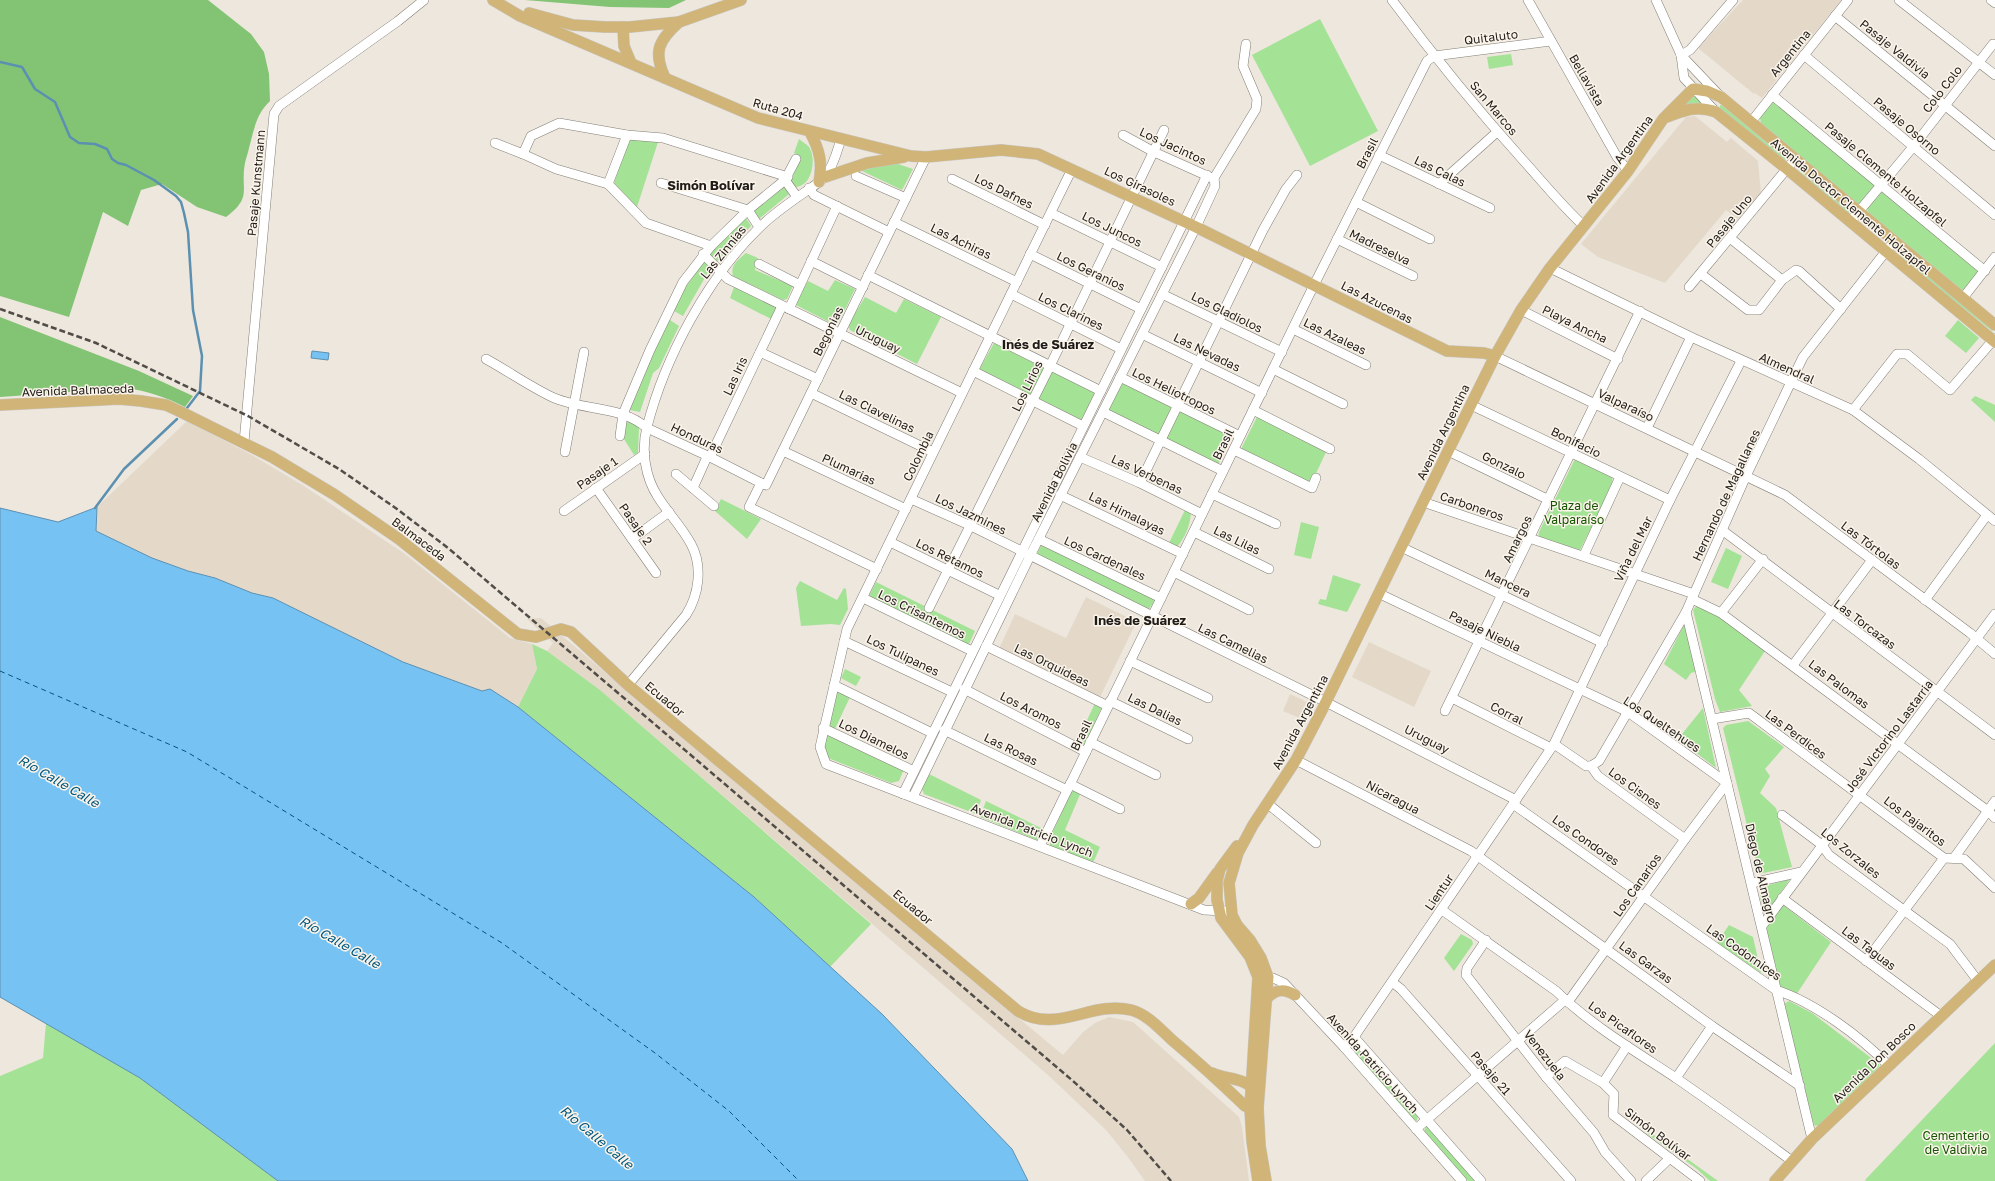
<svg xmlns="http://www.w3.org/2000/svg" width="1995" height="1181" viewBox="0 0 1995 1181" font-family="'Golos Text',sans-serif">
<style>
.built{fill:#e4d9c9}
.green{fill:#a4e296}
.forest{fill:#83c474}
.water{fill:#76c2f3;stroke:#5c90b1}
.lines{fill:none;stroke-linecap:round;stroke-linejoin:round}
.stream{stroke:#5c90b1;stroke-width:2.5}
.ferry{stroke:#00567d;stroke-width:1;stroke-dasharray:5 4;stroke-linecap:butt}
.minor-casing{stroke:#847e76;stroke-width:10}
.major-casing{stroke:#c9c8c8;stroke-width:12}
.minor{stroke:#fff;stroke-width:9}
.major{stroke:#d1b578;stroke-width:11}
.rail{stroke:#504c47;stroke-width:2.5;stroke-dasharray:6 3;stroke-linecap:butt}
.labels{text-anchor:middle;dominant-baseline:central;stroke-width:3;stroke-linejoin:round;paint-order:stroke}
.street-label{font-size:12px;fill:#1e1b18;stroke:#fbf4ea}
.park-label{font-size:12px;fill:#155400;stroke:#fbf4ea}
.neighbourhood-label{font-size:13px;font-weight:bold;fill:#1e1b18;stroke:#fbf4ea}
.water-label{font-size:13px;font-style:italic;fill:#00567d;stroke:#fbf4ea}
</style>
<rect width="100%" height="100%" fill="#ede7dd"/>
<g class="built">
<polygon points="1743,0 1841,0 1762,98 1755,93 1754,94 1698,48"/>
<polygon points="1695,116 1727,142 1731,138 1758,161 1761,194 1738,219 1726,210 1665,283 1598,257 1581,244 1686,117"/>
<polygon points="187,421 252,455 304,486 405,554 510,638 532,644 537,669 518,707 490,689 482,691 403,662 273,598 252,593 215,578 188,571 152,558 96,531 97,507"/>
<polygon points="1086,597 1133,620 1135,625 1099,699 999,649 1015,614 1066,638"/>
<polygon points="541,618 761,804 1063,1055 1083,1032 1095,1023 1109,1017 1133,1022 1239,1117 1242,1127 1249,1181 1145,1181 1127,1156 1106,1130 1048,1075 600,690 547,651 553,643 527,619"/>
<polygon points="1369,642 1431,671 1414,707 1352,677"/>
<polygon points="1290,694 1309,703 1302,719 1283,711"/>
</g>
<g class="green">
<polygon points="1320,19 1378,131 1310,166 1252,55"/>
<polygon points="1511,54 1513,65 1489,69 1487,57"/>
<polygon points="1696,95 1705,103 1681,107 1692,97"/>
<polygon points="1774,101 1877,186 1860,207 1761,123 1760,118"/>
<polygon points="1720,105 1723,106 1786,159 1785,161 1720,109"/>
<polygon points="629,139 658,142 637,207 614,183"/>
<path d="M799,139C802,142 807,144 809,147C817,159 812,187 795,187L791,181L800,159L798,155L794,153Z"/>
<polygon points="895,163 913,169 902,190 862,171 861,168"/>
<polygon points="1797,169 1849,211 1849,214 1796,170"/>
<polygon points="783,186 789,194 759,219 754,211"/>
<polygon points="1881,191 1981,272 1963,292 1869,215 1867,208"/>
<polygon points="746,218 751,226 717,262 709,255"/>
<path d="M746,253L758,258L755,264V270L793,286L787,299L783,300L733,276C730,265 738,260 746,253Z"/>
<polygon points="1903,255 1993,330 1992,331 1901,258 1901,256"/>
<polygon points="704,261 711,267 683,316 674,311 683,291"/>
<polygon points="835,280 855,289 838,324 835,325 796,305 796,302 808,281 828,291"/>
<polygon points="734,287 778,309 773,320 730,298"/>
<polygon points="865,297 896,313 904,299 941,317 917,364 850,330 848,325"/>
<polygon points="670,320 679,326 659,368 653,373 640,412 630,410 629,405 666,323"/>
<polygon points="1958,320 1979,338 1966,353 1945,336"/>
<polygon points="994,343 1098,392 1082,422 979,370"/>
<polygon points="1120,380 1232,436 1218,465 1106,410"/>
<polygon points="1975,396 1995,405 1995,422 1971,400"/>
<polygon points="1257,417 1327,450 1311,484 1241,449"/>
<polygon points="629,422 639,426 638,453 634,455 624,439 625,423"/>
<polygon points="1575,459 1612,477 1613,485 1579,552 1538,538 1539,532"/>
<polygon points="721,499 761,519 747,539 715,511"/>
<path d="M1185,510L1191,513C1190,525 1185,538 1177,547L1169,543Z"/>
<polygon points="1301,522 1319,527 1311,559 1294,555"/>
<polygon points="1042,544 1156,599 1149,609 1038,556 1038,552"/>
<polygon points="1726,548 1742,556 1728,589 1711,582"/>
<polygon points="1333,575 1361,584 1347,612 1318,604 1320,599 1326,600"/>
<polygon points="800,581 837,600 844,588 846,589 848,609 840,625 831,624 801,626 796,588"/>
<polygon points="876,582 975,631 968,646 869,596"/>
<polygon points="1697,605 1719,617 1765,651 1739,690 1752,706 1720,712 1715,699 1693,610"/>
<polygon points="1685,623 1698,671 1691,673 1686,680 1664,664"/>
<polygon points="532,644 547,651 600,690 871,924 830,967 754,897 518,707 537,669"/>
<polygon points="845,669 861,677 856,686 841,678"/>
<polygon points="836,689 851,695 833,733 904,769 899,781 891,783 828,758 823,742"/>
<polygon points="1095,703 1102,707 1083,748 1076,744"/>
<polygon points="1703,708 1716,768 1678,739"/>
<polygon points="1748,721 1784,747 1765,769 1770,776 1760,793 1776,808 1792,867 1759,874 1723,728 1726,725"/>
<polygon points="929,774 981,800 976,814 924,794 922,789"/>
<polygon points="1073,788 1081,792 1065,830 1100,847 1093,863 1050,846 1050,838"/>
<polygon points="986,801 1043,829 1037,840 980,817"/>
<polygon points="1790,879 1766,914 1763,913 1759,890 1762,887"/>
<polygon points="1783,905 1831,942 1796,995 1778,986 1765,930 1766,926"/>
<polygon points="1729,925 1753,937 1761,973 1717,943"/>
<polygon points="1461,934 1472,940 1473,944 1454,971 1444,958"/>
<polygon points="1789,1001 1812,1013 1879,1064 1879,1067 1819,1125 1815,1126 1813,1122 1784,1004"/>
<polygon points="46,1023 140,1078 278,1181 0,1181 0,1076 43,1058"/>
<polygon points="1995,1043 1995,1181 1866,1181 1865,1180"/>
<polygon points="1357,1048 1418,1116 1417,1121 1413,1119 1355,1054 1355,1049"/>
<polygon points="1426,1127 1428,1127 1476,1181 1468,1181 1424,1131"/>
<polygon points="1647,1130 1718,1181 1710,1181 1697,1169 1646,1133"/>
</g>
<g class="forest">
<path d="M0,0H208L251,34L264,52L269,74L270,101C256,114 254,130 249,148C248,153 246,158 245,163C240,190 253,197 226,217L197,207L162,184L141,190L128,226L103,212L69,317L0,296Z"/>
<polygon points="525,0 686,0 669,8 610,7"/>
<path d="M0,317L139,371L193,396L185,407C166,397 147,391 126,388L0,397Z"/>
</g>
<g class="water">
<polygon points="312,351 329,353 328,360 311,358"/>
<polygon points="97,507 96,531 152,558 188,571 215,578 252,593 273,598 403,662 482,691 490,689 518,707 754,897 882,1014 1012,1149 1028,1181 278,1181 140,1078 0,997 0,508 58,522"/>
</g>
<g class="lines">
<g class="stream">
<polyline points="0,62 22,67 35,89 55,102 70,137 79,143 95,144 107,149 112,159 118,163 126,165 154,180 176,196 181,202 184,213 188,232 193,310 202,356 200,391 187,408"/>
<polyline points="95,508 124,469 177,419"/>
</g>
<polyline class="ferry" points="0,671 187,752 502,943 655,1053 729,1111 799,1181"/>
<g class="minor-casing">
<g id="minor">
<path d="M1392,0C1433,55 1476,108 1522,159C1542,181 1561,205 1584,226"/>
<polyline points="1528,0 1617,157 1628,171"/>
<polyline points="1656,0 1681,55 1684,78 1716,112"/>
<polyline points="1899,0 1995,75"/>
<polyline points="1991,0 1995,3"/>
<polyline points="1835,16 1995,146"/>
<polyline points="1681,55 1690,50 1733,0"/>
<polyline points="1681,55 1719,95"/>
<polyline points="1804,55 1995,215"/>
<polyline points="1772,95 1985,271"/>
<polyline points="1751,122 1848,0"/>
<polyline points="1123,135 1154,152 1212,178"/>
<polyline points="495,143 523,154 556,169 608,184 646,223 711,246"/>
<polyline points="523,154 531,136 559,123 627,135 663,138 788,177"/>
<polyline points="1379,155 1490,208"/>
<polyline points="1072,169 847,629 820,747 826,764 1204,910 1225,911"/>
<polyline points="856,176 906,198"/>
<polyline points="1214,178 1256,109 1257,99 1243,66 1246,44"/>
<polyline points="952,179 1045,225"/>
<polyline points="785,180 797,197"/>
<polyline points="661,183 748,210 759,227"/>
<polyline points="608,184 627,135"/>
<polyline points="1439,184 1497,132"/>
<polyline points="809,188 814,195 889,232"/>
<polyline points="1356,202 1430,239"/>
<polyline points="1051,213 1162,267"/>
<polyline points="894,222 1017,282"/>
<polyline points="1850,222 1913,147 1993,44"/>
<polyline points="1730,238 1782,280"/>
<polyline points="1337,239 1413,276"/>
<polyline points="703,254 728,279 962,393"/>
<polyline points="1030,254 1141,309"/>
<polyline points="811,261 863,287"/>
<polyline points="759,264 800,285"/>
<polyline points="1550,268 1691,337 1853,410 1919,459 1995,521"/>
<polyline points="1701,274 1748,310 1759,310 1782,280 1796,270 1799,271 1841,309"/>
<polyline points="868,275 1101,391"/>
<polyline points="1689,287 1795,159"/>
<polyline points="1011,294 1121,349"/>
<polyline points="1162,294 1282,352"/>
<polyline points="1963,298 1995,257"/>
<polyline points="789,309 837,206"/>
<polyline points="1521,310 1618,359"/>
<polyline points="1293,329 1366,365"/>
<polyline points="1142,334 1262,393"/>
<polyline points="760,352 818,379"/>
<polyline points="1495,356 1785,495 1970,633 1995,654"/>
<path d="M486,359C508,371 529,386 552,397C582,411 621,405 647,428L710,457L761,483"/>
<polyline points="1273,369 1343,404"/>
<polyline points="973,371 1083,426"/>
<polyline points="1120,377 1240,436"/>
<polyline points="811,393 933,452"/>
<polyline points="1471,405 1670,500"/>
<polyline points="1253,410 1330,449"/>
<polyline points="1853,410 1897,354 1907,354 1950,390 1995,338"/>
<polyline points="1103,412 1223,471"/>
<polyline points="1647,428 1691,337"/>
<polyline points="620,436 623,414 650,350 683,282 711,246 748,210 785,180 796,159"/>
<polyline points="244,442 274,114 279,106 398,21 424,0"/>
<polyline points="1234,450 1312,488 1316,478"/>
<polyline points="783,451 906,509"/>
<polyline points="1448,451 1549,500"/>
<polyline points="565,452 584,352"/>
<polyline points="710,457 782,306"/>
<polyline points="1080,457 1140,483 1202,514"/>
<polyline points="676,474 714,506"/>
<polyline points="1140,483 1263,230 1286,189 1297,175"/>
<polyline points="596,488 656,573"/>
<polyline points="693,488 707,457"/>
<polyline points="1212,494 1276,524"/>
<polyline points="1060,495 1183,554"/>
<polyline points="911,499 969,525 1318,698 1516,800"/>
<polyline points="1423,502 1694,594"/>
<polyline points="564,511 645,454"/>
<polyline points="1722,530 1995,735"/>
<polyline points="1194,532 1269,569"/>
<polyline points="632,539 669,512"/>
<polyline points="1039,539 1161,598"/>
<polyline points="890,542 999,595"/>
<polyline points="1401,547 1603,643"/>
<polyline points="1584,555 1620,477"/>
<polyline points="1763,559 1721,613 1988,811 1995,818"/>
<polyline points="877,569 749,507 761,483 766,485 926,157"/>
<polyline points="1174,572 1249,610"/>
<polyline points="1380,594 1628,712 1727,783 1685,839 1568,1002"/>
<polyline points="863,598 972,651"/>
<polyline points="1692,599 1721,613"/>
<polyline points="1925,600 1987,515"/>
<polyline points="929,608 1050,366 1164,130"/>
<polyline points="1686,612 1812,1139"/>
<polyline points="844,641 952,692"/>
<polyline points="986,646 1108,706"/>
<polyline points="1130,661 1208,698"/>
<polyline points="1793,665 1872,560"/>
<path d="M628,685L686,615C699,595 703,566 691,544C682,527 668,513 658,497C645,477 641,450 647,427C665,357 707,278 760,227C773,214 789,203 805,192C812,187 821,182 826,175C834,165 837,151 841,139"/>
<polyline points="834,685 932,733"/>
<polyline points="964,689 1086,752"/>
<polyline points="1452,698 1551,748"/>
<polyline points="1110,701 1188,739"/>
<polyline points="1445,711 1640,311"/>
<polyline points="1712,719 1749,713 1944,858 1964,859 1995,888"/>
<polyline points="823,728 914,771"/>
<polyline points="944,730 1067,790"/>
<polyline points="1090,742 1156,775"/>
<polyline points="1554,744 1586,766 1591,766"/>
<polyline points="1296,760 1471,851 1712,1026 1800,1086"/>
<polyline points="1591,766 1599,761 1686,612 1746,476 1803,357 1894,241"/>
<polyline points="1591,766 1598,776 1685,839"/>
<polyline points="1070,784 1120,809"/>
<polyline points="903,794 1207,175"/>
<polyline points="913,797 1030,556 1196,227 1215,186 1214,178"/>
<polyline points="1268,804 1316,843"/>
<path d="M1513,804L1776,990C1814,1002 1861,1037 1889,1066"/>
<polyline points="1782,815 1822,845 1829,855 1950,944 1978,981"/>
<polyline points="1040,846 1314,285 1427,61 1434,56 1551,41"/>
<polyline points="1954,858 1995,801"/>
<polyline points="1752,883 1801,872"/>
<polyline points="1782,898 1941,1016"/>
<path d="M1442,910L1556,991C1591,1025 1635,1051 1676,1078C1715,1105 1754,1133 1792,1161"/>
<polyline points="1762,926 1995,614"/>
<polyline points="1486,940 1467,968 1466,975 1546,1077 1594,1133 1605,1152 1631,1181"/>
<polyline points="1866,961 1944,858"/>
<polyline points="1263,977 1273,978 1284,983 1344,1047 1462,1181"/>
<polyline points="1392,982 1401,989 1571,1181"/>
<polyline points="1354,1037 1481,1181"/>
<polyline points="1344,1047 1354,1037 1554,744 1670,500 1741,361"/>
<polyline points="1546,1077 1565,1061 1603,1083 1614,1094 1613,1115 1700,1181"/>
<polyline points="1676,1078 1712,1026"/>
<polyline points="1603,1083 1627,1046"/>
<polyline points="1416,1129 1565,1000"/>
<polyline points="1646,1181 1670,1158"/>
</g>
</g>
<g class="major-casing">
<g id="major">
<polyline points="493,0 520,16 758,118 911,156 926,157 1001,150 1038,154 1196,227 1447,351 1484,353 1495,356"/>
<polyline points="529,13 573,25 605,27 630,27 679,22 741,0"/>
<polyline points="623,27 624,46 631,63"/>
<path d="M665,78C653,52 658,41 679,22"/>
<path d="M1667,117C1684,110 1698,105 1716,112L1787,169L1995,342"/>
<path d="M810,132C819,149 823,162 819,182"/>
<polyline points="825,177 867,163 904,157"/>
<path d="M0,405L119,399L141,401L166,405L179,411L272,457L335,495L399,539L518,634L536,637L561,629L571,632L628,685L1018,1011C1057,1035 1091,1000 1131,1010C1147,1014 1160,1029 1172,1040C1197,1061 1221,1083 1245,1106L1250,1108H1258"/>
<polyline points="1237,846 1220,869 1217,881 1217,900 1221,918 1250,957 1258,977 1250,1108 1252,1141 1258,1181"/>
<polyline points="1191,904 1199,898 1217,873"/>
<path d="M1267,998C1276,989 1284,988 1295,995"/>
<path d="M1212,1073C1227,1080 1244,1077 1256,1091"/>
<polyline points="1266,1181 1260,1146 1258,1108 1268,977 1261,958 1250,940 1237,925 1232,915 1229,883 1238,853 1253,825 1296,760 1322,710 1448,451 1495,356 1521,310 1550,268 1628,171 1663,119 1693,89 1707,91 1721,97 1995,325"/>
<polyline points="1775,1181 1812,1139 1995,965"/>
</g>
</g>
<use href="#minor" class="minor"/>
<use href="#major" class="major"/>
<polyline class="rail" points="0,309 96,343 248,416 339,469 397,509 448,548 1073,1081 1127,1130 1171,1181"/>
</g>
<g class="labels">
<g class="street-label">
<text transform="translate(1491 37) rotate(-7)">Quitaluto</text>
<text transform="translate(1895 49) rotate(39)">Pasaje Valdivia</text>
<text transform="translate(1790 53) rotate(-51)">Argentina</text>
<text transform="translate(1587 80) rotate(60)">Bellavista</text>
<text transform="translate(1942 89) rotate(-52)">Colo Colo</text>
<text transform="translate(1494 108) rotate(50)">San Marcos</text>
<text transform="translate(778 109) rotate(16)">Ruta 204</text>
<text transform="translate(1907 126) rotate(40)">Pasaje Osorno</text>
<text transform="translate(1173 146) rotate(25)">Los Jacintos</text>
<text transform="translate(1367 153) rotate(-63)">Brasil</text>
<text transform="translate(1619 159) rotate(-54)">Avenida Argentina</text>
<text transform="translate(1440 171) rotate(26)">Las Calas</text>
<text transform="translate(1886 174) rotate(40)">Pasaje Clemente Holzapfel</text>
<text transform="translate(256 183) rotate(-85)">Pasaje Kunstmann</text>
<text transform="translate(1140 186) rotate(25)">Los Girasoles</text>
<text transform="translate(1004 191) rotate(26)">Los Dafnes</text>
<text transform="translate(1851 206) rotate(40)">Avenida Doctor Clemente Holzapfel</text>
<text transform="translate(1729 221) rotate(-51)">Pasaje Uno</text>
<text transform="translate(1112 229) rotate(26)">Los Juncos</text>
<text transform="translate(961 241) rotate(26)">Las Achiras</text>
<text transform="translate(1380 247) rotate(26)">Madreselva</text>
<text transform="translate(723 252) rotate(-51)">Las Zinnias</text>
<text transform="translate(1091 271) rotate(26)">Los Geranios</text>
<text transform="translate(1377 302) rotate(27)">Las Azucenas</text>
<text transform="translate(1071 311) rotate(26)">Los Clarines</text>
<text transform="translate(1227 312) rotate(26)">Los Gladiolos</text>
<text transform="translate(1575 324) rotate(26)">Playa Ancha</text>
<text transform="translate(828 331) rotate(-64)">Begonias</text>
<text transform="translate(1335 336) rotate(26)">Las Azaleas</text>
<text transform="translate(878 339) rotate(26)">Uruguay</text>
<text transform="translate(1207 352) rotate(26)">Las Nevadas</text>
<text transform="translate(1787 368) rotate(24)">Almendral</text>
<text transform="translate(735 376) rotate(-65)">Las Iris</text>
<text transform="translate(1027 386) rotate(-64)">Los Lirios</text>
<text transform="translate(78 390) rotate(-2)">Avenida Balmaceda</text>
<text transform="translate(1174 391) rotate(26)">Los Heliotropos</text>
<text transform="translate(1626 405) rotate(25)">Valparaíso</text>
<text transform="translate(877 411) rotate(26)">Las Clavelinas</text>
<text transform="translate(1443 432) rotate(-64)">Avenida Argentina</text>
<text transform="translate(697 438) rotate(25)">Honduras</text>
<text transform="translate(1576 442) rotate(26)">Bonifacio</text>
<text transform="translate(1223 444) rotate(-64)">Brasil</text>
<text transform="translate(918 456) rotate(-64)">Colombia</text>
<text transform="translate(1504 465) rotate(26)">Gonzalo</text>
<text transform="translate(849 469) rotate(25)">Plumarias</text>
<text transform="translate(597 473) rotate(-35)">Pasaje 1</text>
<text transform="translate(1147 474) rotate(25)">Las Verbenas</text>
<text transform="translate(1054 482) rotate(-63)">Avenida Bolivia</text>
<text transform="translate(1726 495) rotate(-65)">Hernando de Magallanes</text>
<text transform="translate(1472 506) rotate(19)">Carboneros</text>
<text transform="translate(1127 513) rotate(26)">Las Himalayas</text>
<text transform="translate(971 514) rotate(26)">Los Jazmines</text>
<text transform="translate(636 524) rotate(55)">Pasaje 2</text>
<text transform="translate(419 539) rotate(37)">Balmaceda</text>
<text transform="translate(1517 539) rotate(-64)">Amargos</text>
<text transform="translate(1237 540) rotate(26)">Las Lilas</text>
<text transform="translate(1871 545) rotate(37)">Las Tórtolas</text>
<text transform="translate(1633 549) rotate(-64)">Viña del Mar</text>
<text transform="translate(950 558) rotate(26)">Los Retamos</text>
<text transform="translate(1105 558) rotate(25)">Los Cardenales</text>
<text transform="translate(1508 583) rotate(26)">Mancera</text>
<text transform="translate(922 614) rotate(26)">Los Crisantemos</text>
<text transform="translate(1865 624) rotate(37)">Las Torcazas</text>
<text transform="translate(1485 631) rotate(26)">Pasaje Niebla</text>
<text transform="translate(1233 643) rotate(26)">Las Camelias</text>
<text transform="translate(903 655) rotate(26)">Los Tulipanes</text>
<text transform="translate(1052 665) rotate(26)">Las Orquideas</text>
<text transform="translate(1839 684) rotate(37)">Las Palomas</text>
<text transform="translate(665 699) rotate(40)">Ecuador</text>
<text transform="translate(1155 709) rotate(26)">Las Dalias</text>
<text transform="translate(1031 710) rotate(27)">Los Aromos</text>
<text transform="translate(1507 713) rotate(27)">Corral</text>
<text transform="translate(1300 722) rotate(-62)">Avenida Argentina</text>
<text transform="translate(1662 724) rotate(34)">Los Queltehues</text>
<text transform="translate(1796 734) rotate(37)">Las Perdices</text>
<text transform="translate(1081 735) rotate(-64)">Brasil</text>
<text transform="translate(1889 736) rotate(-53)">José Victorino Lastarria</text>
<text transform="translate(874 739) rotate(26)">Los Diamelos</text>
<text transform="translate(1427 739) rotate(27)">Uruguay</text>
<text transform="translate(1011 749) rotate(26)">Las Rosas</text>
<text transform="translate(1635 788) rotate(36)">Los Cisnes</text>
<text transform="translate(1393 797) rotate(28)">Nicaragua</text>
<text transform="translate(1915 821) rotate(37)">Los Pajaritos</text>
<text transform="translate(1032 830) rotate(21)">Avenida Patricio Lynch</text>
<text transform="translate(1586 840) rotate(35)">Los Condores</text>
<text transform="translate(1851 853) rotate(39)">Los Zorzales</text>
<text transform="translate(1761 873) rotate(77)">Diego de Almagro</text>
<text transform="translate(1637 885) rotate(-55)">Los Canarios</text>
<text transform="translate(1439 892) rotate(-56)">Lientur</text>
<text transform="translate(913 907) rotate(40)">Ecuador</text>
<text transform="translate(1869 948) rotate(37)">Las Taguas</text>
<text transform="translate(1744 952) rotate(35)">Las Codornices</text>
<text transform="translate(1646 962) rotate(36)">Las Garzas</text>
<text transform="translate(1623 1027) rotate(35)">Los Picaflores</text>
<text transform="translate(1545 1055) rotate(52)">Venezuela</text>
<text transform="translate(1874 1062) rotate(-44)">Avenida Don Bosco</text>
<text transform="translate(1373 1063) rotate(48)">Avenida Patricio Lynch</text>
<text transform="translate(1491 1073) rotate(49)">Pasaje 21</text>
<text transform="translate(1658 1134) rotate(37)">Simón Bolívar</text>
</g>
<g class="park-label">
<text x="1574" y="505">Plaza de<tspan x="1574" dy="14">Valparaíso</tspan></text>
<text x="1956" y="1135">Cementerio<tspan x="1956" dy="14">de Valdivia</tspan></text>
</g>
<g class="neighbourhood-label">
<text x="711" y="185">Simón Bolívar</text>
<text x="1048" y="344">Inés de Suárez</text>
<text x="1140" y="620">Inés de Suárez</text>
</g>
<g class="water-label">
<text transform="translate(59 781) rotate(30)">Río Calle Calle</text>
<text transform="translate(340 942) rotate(30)">Río Calle Calle</text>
<text transform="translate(597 1137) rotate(40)">Río Calle Calle</text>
</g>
</g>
</svg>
